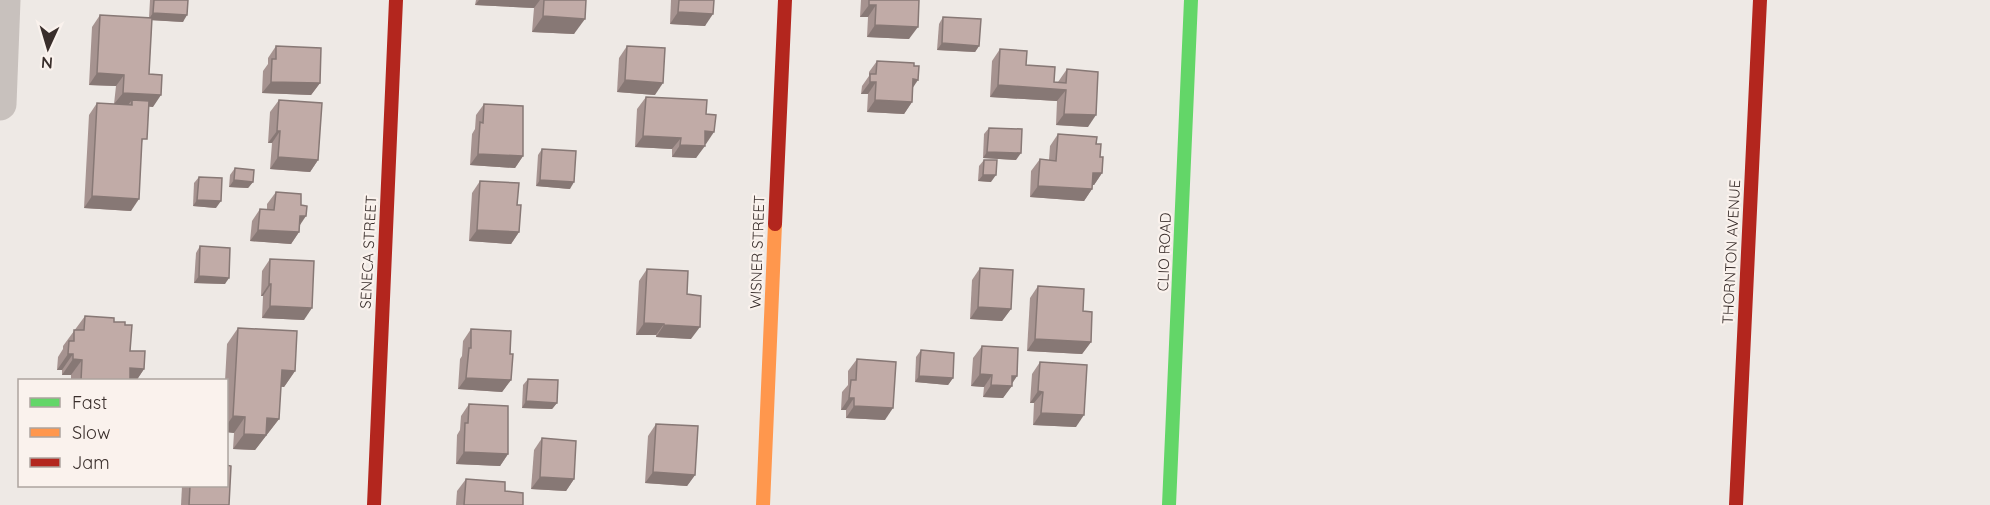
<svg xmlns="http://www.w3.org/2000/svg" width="1990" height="505" viewBox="0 0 1990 505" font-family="Quicksand,sans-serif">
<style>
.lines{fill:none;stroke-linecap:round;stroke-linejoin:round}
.street{stroke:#c8c1bd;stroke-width:33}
.fast{stroke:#63d668;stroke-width:14}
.slow{stroke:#ff974d;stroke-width:14}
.jam{stroke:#b3261e;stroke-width:14}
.wall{fill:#a69390}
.shaded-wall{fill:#877875}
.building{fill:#c1aba7;stroke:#877875;stroke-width:1.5}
.labels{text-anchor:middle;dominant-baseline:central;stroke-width:4.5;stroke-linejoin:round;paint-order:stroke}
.street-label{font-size:15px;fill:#392e2b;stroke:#faf2ed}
</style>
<rect width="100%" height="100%" fill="#eee9e5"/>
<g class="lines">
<polyline class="street" points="0,104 4,0"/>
<polyline class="fast" points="1169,505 1191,0"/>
<polyline class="slow" points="763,505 775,224"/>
<g class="jam">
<polyline points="775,224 785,0"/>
<polyline points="374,505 396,0"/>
<polyline points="1736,505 1760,0"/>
</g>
</g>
<g class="wall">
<polygon points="150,0 188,0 183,22 152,20 149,74 153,107 148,106 131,211 84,208 89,115 97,103 114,104 116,86 89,85 92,27 100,15 149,18"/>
<polygon points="476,0 586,0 574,34 532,32 534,8 475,5"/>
<polygon points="671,0 714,0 705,26 670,24"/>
<polygon points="861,0 919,0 909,39 867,37 868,17 860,17"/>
<polygon points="943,17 979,46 975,52 937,50 939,24"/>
<polygon points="276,46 320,83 311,95 262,93 263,71 268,64 268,58"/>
<polygon points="627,46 655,95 617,92 619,58"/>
<polygon points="1000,49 1054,82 1058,82 1067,69 1088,127 1056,125 1057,101 990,97 992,61"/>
<polygon points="877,61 913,87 912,102 904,114 867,112 868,94 861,94 862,86 869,76 869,72"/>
<polygon points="646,97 706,144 705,144 696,158 672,157 672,149 635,147 637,109"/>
<polygon points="279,100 318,160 310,172 270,169 272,143 268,143 270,112"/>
<polygon points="484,104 523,156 515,168 470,165 472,134 475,129 476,115"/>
<polygon points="989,128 1016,160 983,158 984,134"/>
<polygon points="1058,134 1096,144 1100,157 1102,173 1094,185 1092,185 1092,189 1084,201 1030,197 1031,171 1040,159 1049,160 1050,146"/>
<polygon points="542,149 570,189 536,186 538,155"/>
<polygon points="984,160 991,182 978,181 979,166"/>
<polygon points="235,168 253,182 248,188 229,187 230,175"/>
<polygon points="199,177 216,208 193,206 194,183"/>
<polygon points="480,181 517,205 519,232 511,244 469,241 472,193"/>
<polygon points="276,192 300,225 299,232 291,244 250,241 252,221 260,209 267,210 267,204"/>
<polygon points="200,246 225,284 194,283 196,253"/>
<polygon points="270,259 304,320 262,318 263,296 261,296 262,271"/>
<polygon points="980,268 1011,309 1002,321 970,319 972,280"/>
<polygon points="647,269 687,294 691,339 656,337 656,335 636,335 639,281"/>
<polygon points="1038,286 1083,311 1091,342 1082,354 1027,351 1030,298"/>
<polygon points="85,316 125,325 130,351 144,369 136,381 71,381 71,375 62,375 62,370 57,370 58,357 63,349 63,346"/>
<polygon points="238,328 295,371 284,387 281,386 279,419 255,450 233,449 234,433 226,432 226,381 225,381 227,344"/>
<polygon points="471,329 510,354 511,380 502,392 458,389 460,359 462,356 463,341"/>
<polygon points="982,346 1017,376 1003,398 983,397 984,387 971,386 973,358"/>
<polygon points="921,350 953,378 948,385 915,382 916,357"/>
<polygon points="857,359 885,420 846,418 846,410 841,410 842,392 848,385 848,371"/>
<polygon points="1040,362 1076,427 1033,425 1034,403 1030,403 1032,374"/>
<polygon points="528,379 557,403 552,409 522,408 523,385"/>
<polygon points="469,404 508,454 500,466 456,464 457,435 460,430 461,416"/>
<polygon points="656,424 695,475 687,486 645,483 648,436"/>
<polygon points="542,438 574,479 566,491 531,489 534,450"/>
<polygon points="466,479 505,491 523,505 456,505 457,491"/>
<polygon points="182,486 226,486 229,505 181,505"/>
</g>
<g class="shaded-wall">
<polygon points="479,0 540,0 534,8 475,5"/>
<polygon points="869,5 876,5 868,17 860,17"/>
<polygon points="678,12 713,14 705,26 670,24"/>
<polygon points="153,13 187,15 183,22 148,20"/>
<polygon points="543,16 585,19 574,34 532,32"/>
<polygon points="875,25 918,27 909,39 867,37"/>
<polygon points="942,43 979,46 975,52 937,50"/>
<polygon points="97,73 124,75 116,86 89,85"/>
<polygon points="913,79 918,80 910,92"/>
<polygon points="625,80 663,83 655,95 617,92"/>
<polygon points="271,82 320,83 311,95 262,93"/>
<polygon points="870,82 876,82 868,94 861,94"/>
<polygon points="998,85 1066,90 1057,101 990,97"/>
<polygon points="123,93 161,95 153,107 131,105 132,100 128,105 114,104"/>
<polygon points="875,100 912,102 904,114 867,112"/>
<polygon points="1064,114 1096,115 1088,127 1056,125"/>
<polygon points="277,131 280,131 272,143 268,143"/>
<polygon points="705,131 714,132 706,144 697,143"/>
<polygon points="643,136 681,138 672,149 635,147"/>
<polygon points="680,145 705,146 696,158 672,157"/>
<polygon points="987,152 1021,153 1016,160 983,158"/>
<polygon points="478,154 523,156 515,168 470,165"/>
<polygon points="278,157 318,160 310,172 270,169"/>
<polygon points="1093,173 1102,173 1094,185 1084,185"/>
<polygon points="983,175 996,175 991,182 978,181"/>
<polygon points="234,180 253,182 248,188 229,187"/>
<polygon points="540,180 574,182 570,189 536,186"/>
<polygon points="1038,186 1092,189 1084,201 1030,197"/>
<polygon points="92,196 139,199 131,211 84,208"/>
<polygon points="197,200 221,201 216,208 193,206"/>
<polygon points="300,216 306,216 298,228"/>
<polygon points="258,230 299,232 291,244 250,241"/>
<polygon points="477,230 519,232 511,244 469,241"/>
<polygon points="199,276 229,278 225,284 194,283"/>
<polygon points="269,284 271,284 263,296 261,296"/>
<polygon points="270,306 312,308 304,320 262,318"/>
<polygon points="978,307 1011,309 1002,321 970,319"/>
<polygon points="644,323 664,324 656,335 636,335"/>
<polygon points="664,325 700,327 691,339 656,337"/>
<polygon points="1035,339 1091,342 1082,354 1027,351"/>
<polygon points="68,354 73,354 62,370 57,370"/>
<polygon points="73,359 82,360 71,375 62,375"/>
<polygon points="130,368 144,369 136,381 122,381"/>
<polygon points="282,370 295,371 284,387 271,386"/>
<polygon points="980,374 992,375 984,387 971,386"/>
<polygon points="919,376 953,378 948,385 915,382"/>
<polygon points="1012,376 1017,376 1010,386 1012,386 1003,398 983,397 991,385"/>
<polygon points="466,378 511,380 502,392 458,389"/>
<polygon points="1038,391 1043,392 1034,403 1030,403"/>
<polygon points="849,398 854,398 846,410 841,410"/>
<polygon points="526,401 557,403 552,409 522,408"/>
<polygon points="854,406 893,408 885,420 846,418"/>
<polygon points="1041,413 1084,415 1076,427 1033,425"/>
<polygon points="233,416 245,417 234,433 226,432 226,426"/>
<polygon points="267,418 279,419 255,450 233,449 244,434"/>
<polygon points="464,452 508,454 500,466 456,464"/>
<polygon points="653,472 695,475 687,486 645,483"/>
<polygon points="540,477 574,479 566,491 531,489"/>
</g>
<g class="building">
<polygon points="154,0 188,0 187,15 153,13"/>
<polygon points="544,0 586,0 585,19 543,16"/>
<polygon points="679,0 714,0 713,14 678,12"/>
<polygon points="869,0 919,0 918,27 875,25 876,5 869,5"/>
<polygon points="100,15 152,18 149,74 162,75 161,95 123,93 124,75 97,73"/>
<polygon points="943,17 981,19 979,46 942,43"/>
<polygon points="276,46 321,48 320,83 271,82 272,59 276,59"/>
<polygon points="627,46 665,48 663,83 625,80"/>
<polygon points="1000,49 1027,51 1026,65 1055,67 1054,82 1066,83 1067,69 1098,72 1096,115 1064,114 1066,90 998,85"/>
<polygon points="877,61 914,63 914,66 919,66 918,80 913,79 912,102 875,100 876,82 870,82 870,74 876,74"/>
<polygon points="646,97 707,100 706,114 716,115 714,132 705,131 705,146 680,145 681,138 643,136"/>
<polygon points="132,100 149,101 147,139 142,139 139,199 92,196 97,103 132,105"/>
<polygon points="279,100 322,103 318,160 278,157 280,131 277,131"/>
<polygon points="484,104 523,106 523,156 478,154 480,122 483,123"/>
<polygon points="989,128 1022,129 1021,153 987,152"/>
<polygon points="1058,134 1097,137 1096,144 1101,144 1100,157 1103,157 1102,173 1093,173 1092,189 1038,186 1040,159 1056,161"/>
<polygon points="542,149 576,151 574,182 540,180"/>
<polygon points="984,160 997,160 996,175 983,175"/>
<polygon points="235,168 254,170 253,182 234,180"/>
<polygon points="199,177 222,178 221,201 197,200"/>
<polygon points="480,181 519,183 517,205 521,205 519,232 477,230"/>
<polygon points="276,192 301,194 301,205 307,206 306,216 300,216 299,232 258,230 260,209 274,210"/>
<polygon points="200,246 230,248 229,278 199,276"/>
<polygon points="270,259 314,261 312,308 270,306 271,284 269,284"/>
<polygon points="980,268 1013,270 1011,309 978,307"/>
<polygon points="647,269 688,271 687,294 701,296 700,327 664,325 664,324 644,323"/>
<polygon points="1038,286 1084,289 1083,311 1092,312 1091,342 1035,339"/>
<polygon points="85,316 114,318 114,322 125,322 125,325 132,325 130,351 145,351 144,369 130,368 130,381 81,381 82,360 73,359 73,354 68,354 69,341 74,341 74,330 84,330"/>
<polygon points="238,328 297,331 295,371 282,370 279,419 267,418 266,435 244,434 245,417 233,416"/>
<polygon points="471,329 511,331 510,354 513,354 511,380 466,378 469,348 471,348"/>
<polygon points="982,346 1018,348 1017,376 1012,376 1012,386 991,385 992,375 980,374"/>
<polygon points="921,350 954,353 953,378 919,376"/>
<polygon points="857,359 896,362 893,408 854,406 854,398 849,398 851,380 856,380"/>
<polygon points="1040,362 1087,365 1084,415 1041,413 1043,392 1038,391"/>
<polygon points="528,379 558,380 557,403 526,401"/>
<polygon points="469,404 508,406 508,454 464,452 465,423 468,423"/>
<polygon points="656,424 698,426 695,475 653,472"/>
<polygon points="542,438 576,441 574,479 540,477"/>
<polygon points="226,465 231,466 229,505 189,505 190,486 226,486"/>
<polygon points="466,479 505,482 505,491 523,493 523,505 464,505"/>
</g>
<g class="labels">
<g class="street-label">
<text transform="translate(368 252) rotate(-87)">SENECA STREET</text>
<text transform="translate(757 252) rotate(-88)">WISNER STREET</text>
<text transform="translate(1164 252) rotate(-88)">CLIO ROAD</text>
<text transform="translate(1731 252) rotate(-87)">THORNTON AVENUE</text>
</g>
</g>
<rect x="18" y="379" width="210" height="108" fill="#faf2ed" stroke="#ada49f" stroke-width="1.5"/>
<rect x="30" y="398" width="30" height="9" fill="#63d668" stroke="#ada49f" stroke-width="1.5"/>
<text x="72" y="409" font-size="18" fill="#392e2b">Fast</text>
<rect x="30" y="428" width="30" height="9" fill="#ff974d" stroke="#ada49f" stroke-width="1.5"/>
<text x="72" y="439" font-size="18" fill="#392e2b">Slow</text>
<rect x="30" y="458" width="30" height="9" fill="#b3261e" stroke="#ada49f" stroke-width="1.5"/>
<text x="72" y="469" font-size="18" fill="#392e2b">Jam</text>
<g transform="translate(48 48) rotate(184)" stroke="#faf2ed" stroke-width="4.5" paint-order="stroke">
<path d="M0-4.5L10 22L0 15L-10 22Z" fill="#392e2b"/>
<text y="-9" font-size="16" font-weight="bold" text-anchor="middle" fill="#392e2b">N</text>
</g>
</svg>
